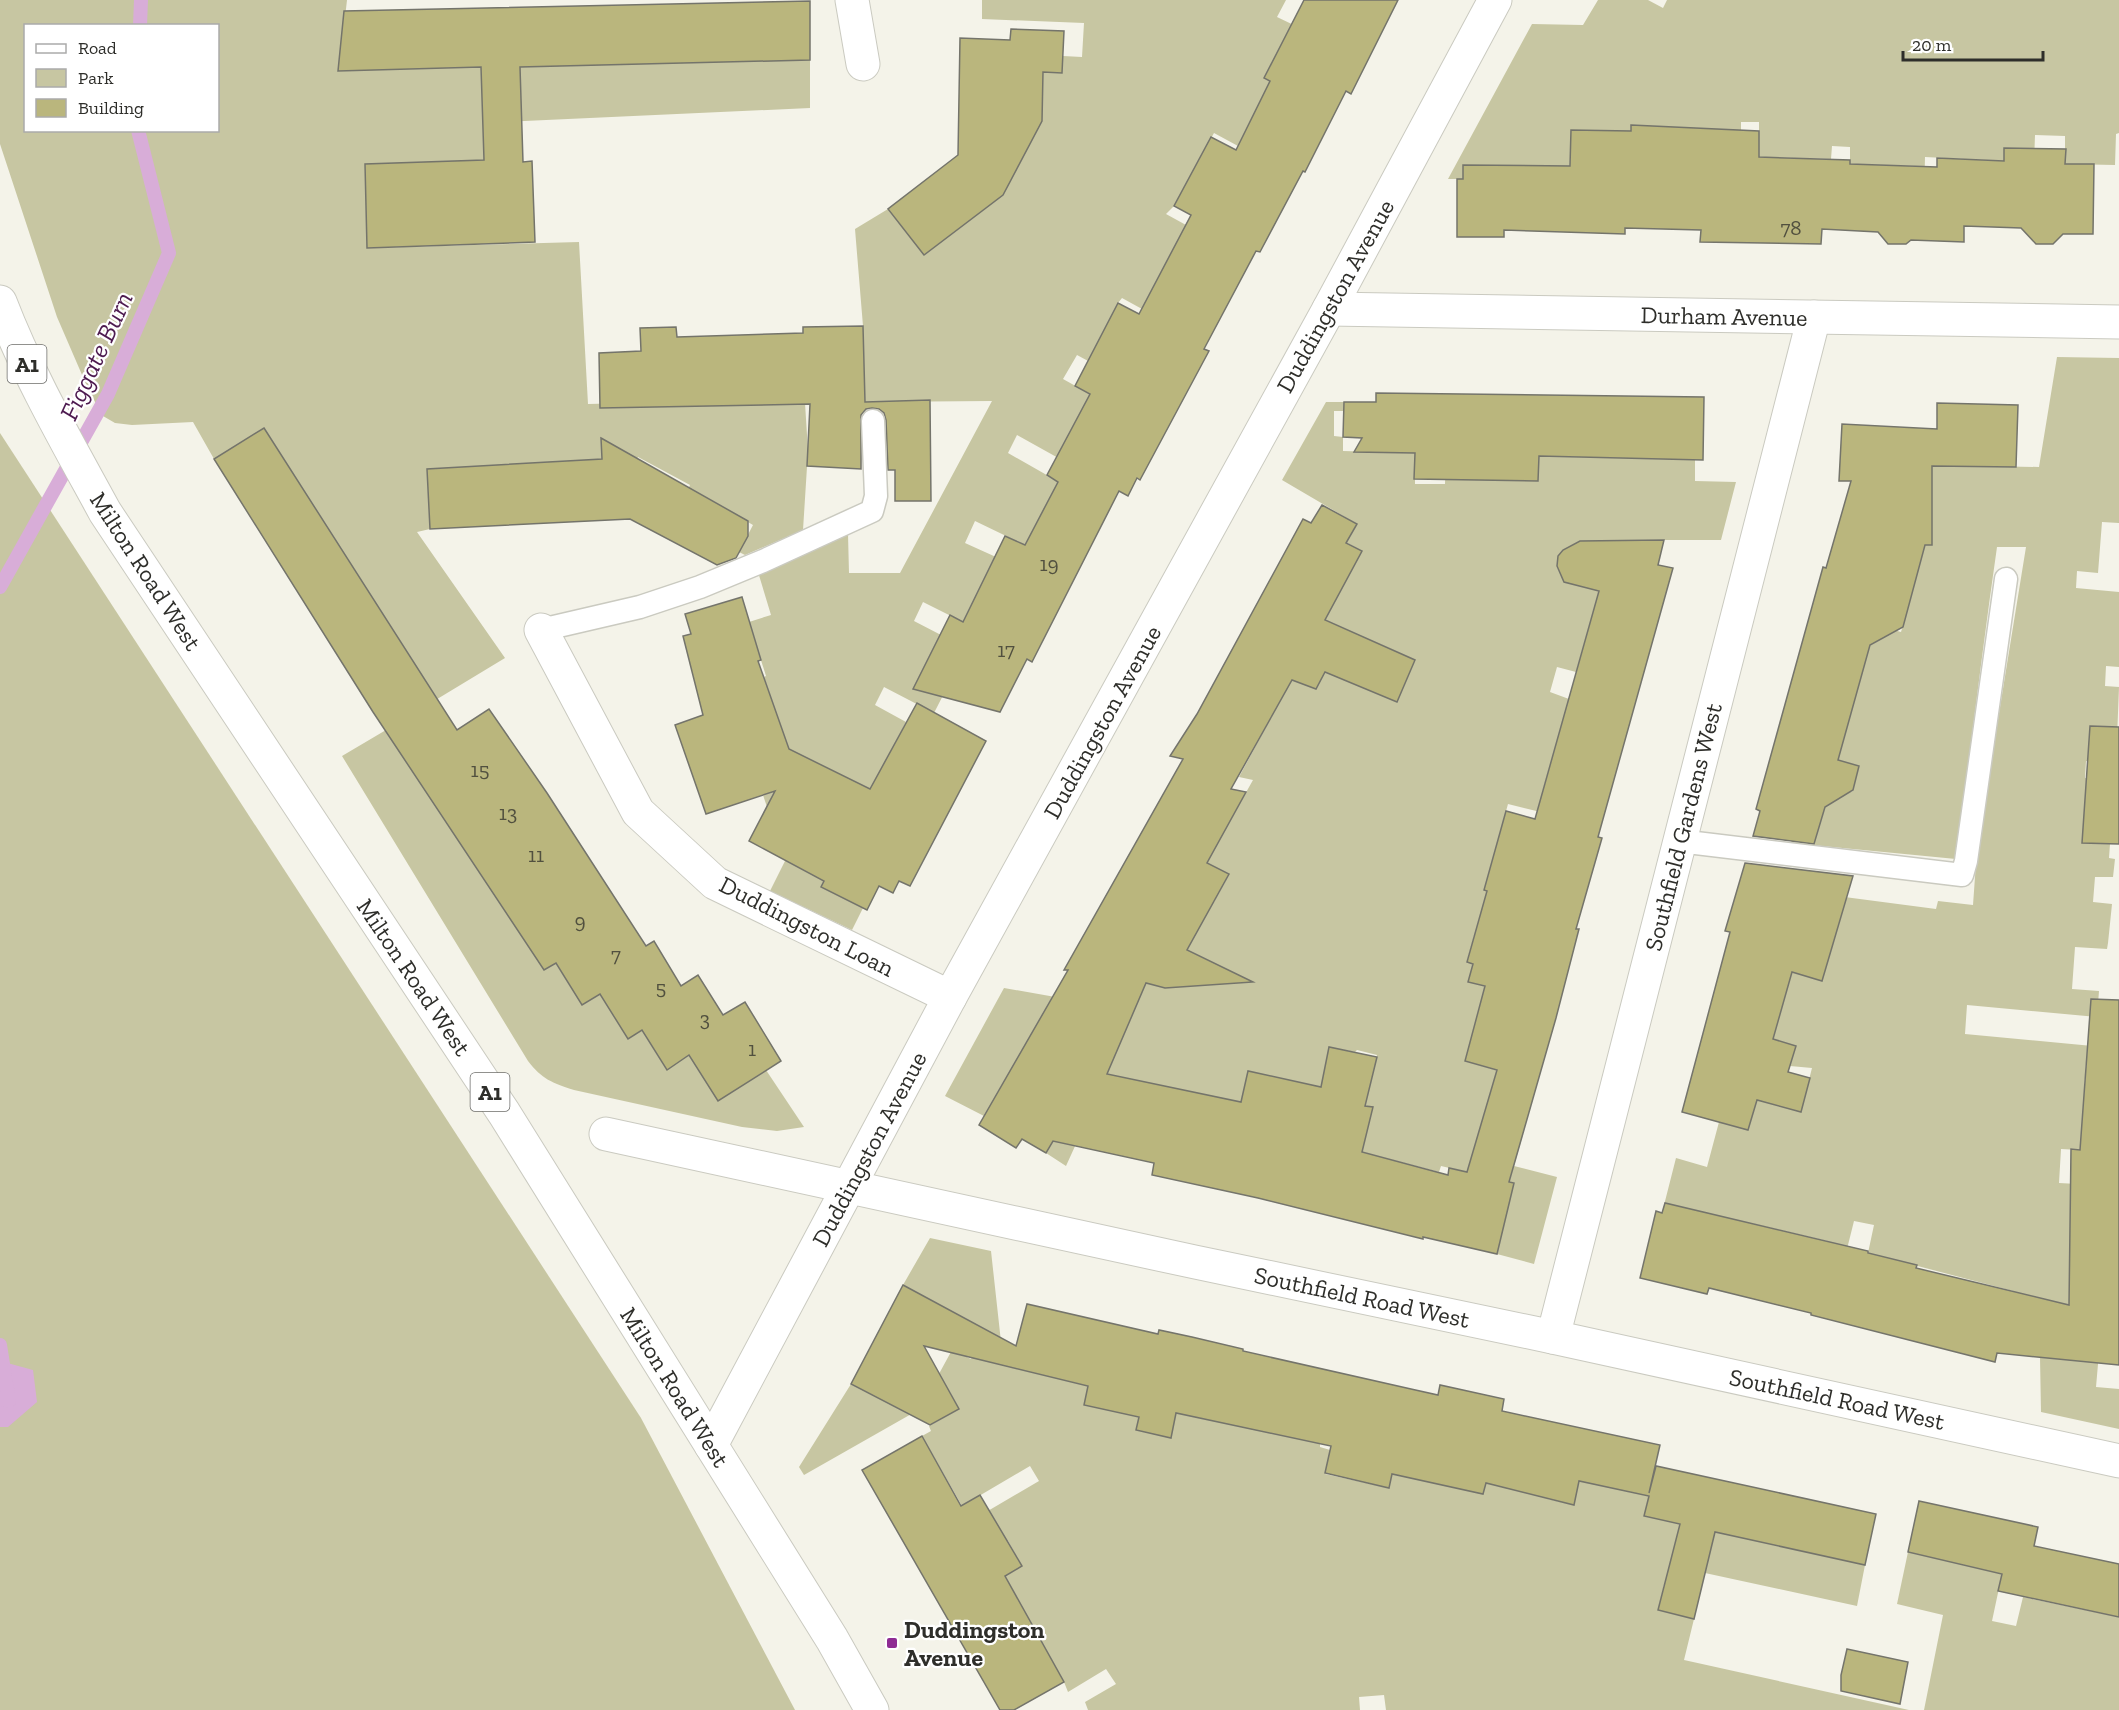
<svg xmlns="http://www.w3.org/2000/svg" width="2119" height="1710" viewBox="0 0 2119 1710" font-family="'Zilla Slab',serif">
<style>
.green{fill:#c7c6a2;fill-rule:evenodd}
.water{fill:#d8add8}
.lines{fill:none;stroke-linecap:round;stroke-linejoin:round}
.stream{stroke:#d8add8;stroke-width:14}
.building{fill:#bab67d;stroke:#74746b;stroke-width:1.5}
.lane-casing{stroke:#cacac0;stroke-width:25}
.street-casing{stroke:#cacac0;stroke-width:35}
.primary-casing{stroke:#cacac0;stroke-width:35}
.lane{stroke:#fff;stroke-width:22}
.street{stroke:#fff;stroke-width:33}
.primary{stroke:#fff;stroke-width:33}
.poi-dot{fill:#8f2c94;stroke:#fff;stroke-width:2}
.labels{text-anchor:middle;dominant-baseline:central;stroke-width:4.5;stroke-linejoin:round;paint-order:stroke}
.number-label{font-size:21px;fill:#51503f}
.shield{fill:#fff;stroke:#6d6d6a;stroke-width:1.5}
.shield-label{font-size:22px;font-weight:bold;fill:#2e2e2a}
.street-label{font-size:24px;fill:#2e2e2a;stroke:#fff}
.poi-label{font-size:24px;font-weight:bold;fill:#2e2e2a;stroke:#fff;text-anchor:start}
.water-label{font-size:26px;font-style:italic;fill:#4d1a4f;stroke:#fff}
</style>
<rect width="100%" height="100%" fill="#f4f3e9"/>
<g class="green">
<path d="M0,0H347L339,71L451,67L564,6H577L579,64L810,60V108L483,123L484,160L365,165L368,248L579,242L588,404L672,402L805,403L808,451L803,530L745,555L739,552L753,525L729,511L685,496L690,485L638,457L610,508L514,465L427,469L430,529L417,532L505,658L386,730L556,963L582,1005L600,994L628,1039L642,1030L666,1069L689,1055L718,1100L766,1070L804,1127L777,1131L742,1127L574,1090C552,1083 542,1079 528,1061L342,756L386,730L263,429L214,459L193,422L132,425L115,423L103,416L89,391L57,317L0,144ZM26,26H218V130H26Z"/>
<polygon points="982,0 1286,0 1277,17 1300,28 1272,63 1264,78 1270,81 1238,146 1214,133 1174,206 1166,214 1186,225 1142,309 1122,298 1118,303 1127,382 1077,355 1063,379 1090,394 1078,469 1017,435 1008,453 1059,482 1025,545 975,521 965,543 996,557 963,622 923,602 914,621 941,635 959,664 934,713 884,687 875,705 906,722 821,887 863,908 852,930 770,891 803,825 767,807 763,795 769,692 764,677 766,676 749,622 771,615 758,572 848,534 849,573 900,573 992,401 865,402 863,326 855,229 888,209 924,255 986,208 950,162 972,142 1017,168 1028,147 1017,71 1062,73 1063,56 1082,57 1084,23 982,19"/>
<polygon points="1598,0 1648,0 1663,8 1667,0 2119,0 2119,133 2116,134 2115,165 2065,164 2065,136 2035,135 2034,163 2023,148 2005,148 2004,161 1925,157 1923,236 1912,235 1915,166 1850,164 1850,147 1832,146 1831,159 1759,157 1759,122 1741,122 1741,134 1631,126 1627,172 1571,130 1570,171 1463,179 1448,179 1532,24 1583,25"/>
<path d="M2057,357L2119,358V523L2102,522L2098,573L2077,571L2076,588L2119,592V667L2106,666L2105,686L2119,687L2116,764L2086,761L2085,778L2115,780L2083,843L2110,844L2109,858L2115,859L2113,877H2095L2093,902L2112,904L2108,943L2107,949L2075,947L2072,989L2099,991L2097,1017L1967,1005L1965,1034L2103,1047L2102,1063H2086L2084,1091L2100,1093L2097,1151L2061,1149L2059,1183L2096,1185L2100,1341L2096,1387L2119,1389V1429L2041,1412L2040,1357L2043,1317L2013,1291L1868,1253L1874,1225L1854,1221L1839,1281L1827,1241L1750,1223L1723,1226L1662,1213L1676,1158L1707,1167L1719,1122L1748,1129L1757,1100L1801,1111L1812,1068L1790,1066L1796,1046L1773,1039L1792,972L1822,981L1838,926L1814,893L1936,909L1938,901L1973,905L1977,849L2026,547H1997C1982,651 1970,755 1956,859L1791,843L1797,821L1830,787L1852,792L1859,766L1838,760L1875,625L1901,632L1910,601L1887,545H1932V465L2039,467Z"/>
<path d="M1326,402H1344V411H1334V436L1343,437V451L1415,453V484H1445L1446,454L1511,481H1538L1539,456L1695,459V481L1736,482L1721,540H1660L1573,545C1566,548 1561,550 1559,557C1551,582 1582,586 1599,591L1576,672L1557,667L1550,692L1569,699L1542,793L1553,815L1508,804L1484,890L1512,898L1487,939L1474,936L1467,961L1473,964L1469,982L1485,986L1465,1061L1506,1073L1482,1122L1523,1134L1514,1166L1557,1177L1534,1264L1497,1254L1513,1183L1441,1166L1439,1172L1362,1152L1372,1107L1365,1106L1377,1055L1357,1050L1355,1052L1329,1047L1321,1087L1223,1184L1204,1095L1126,1078L1091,1111L1066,1166L1046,1153L1097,1064L984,1116L945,1096L1004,988L1134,1011L1146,983L1165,988L1217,965L1186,950V893L1214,902L1229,875L1192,856L1225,830L1253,780L1239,777L1292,679L1316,688L1330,662L1308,650L1362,551L1342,540H1348L1357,524L1282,480ZM1380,644L1415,660L1397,702L1362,687Z"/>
<polygon points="0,433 641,1418 795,1710 0,1710"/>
<polygon points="930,1238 991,1251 1003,1360 1006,1366 1088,1386 1142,1406 1137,1430 1171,1438 1176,1413 1208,1420 1215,1388 1320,1444 1320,1447 1330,1450 1325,1474 1389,1488 1402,1430 1439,1484 1483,1493 1488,1472 1548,1499 1574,1505 1579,1481 1649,1496 1644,1516 1865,1565 1857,1606 1705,1573 1700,1593 1664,1585 1658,1610 1694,1619 1684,1660 1909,1710 1386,1710 1384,1695 1359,1697 1360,1710 1088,1710 1085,1702 1116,1684 1106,1669 1068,1692 1064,1682 985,1616 1017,1597 1005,1576 1022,1566 1008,1541 990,1551 981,1515 1039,1481 1030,1466 962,1506 922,1436 931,1431 929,1426 959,1409 950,1392 804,1475 799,1467 851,1384 887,1402 934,1383 952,1350 971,1359 986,1330 903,1285"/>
<polygon points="1908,1552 2002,1574 1992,1621 2016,1626 2023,1597 2119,1617 2119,1710 1924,1710 1943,1615 1897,1604"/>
</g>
<polygon class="water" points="0,1361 33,1370 37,1402 8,1427 0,1427"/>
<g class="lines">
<g class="stream">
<polyline points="140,26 141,0"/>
<polyline points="0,587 108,394 169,253 138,130"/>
<polyline points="0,1345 9,1401 0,1399"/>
</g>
</g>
<g class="building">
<polygon points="1304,0 1398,0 1351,94 1346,91 1305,172 1303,171 1260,252 1256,251 1204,349 1209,351 1140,480 1137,478 1128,496 1119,491 1032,662 1027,659 1000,712 913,689 950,615 963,622 1005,536 1025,545 1058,482 1047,475 1090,394 1075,386 1118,303 1139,314 1191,215 1174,206 1211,137 1236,150 1270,81 1264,78"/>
<polygon points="810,1 810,60 520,67 523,162 532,161 535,242 367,248 365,164 484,160 481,67 338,71 344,11"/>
<polygon points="1011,29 1064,31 1062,73 1043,72 1042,121 1003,195 924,255 888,209 958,155 960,38 1010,40"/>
<polygon points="1631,125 1759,131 1759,157 1850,160 1850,164 1937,167 1937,158 2004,161 2004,148 2066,149 2065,164 2094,164 2093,234 2063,234 2053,244 2036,244 2021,228 1964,226 1964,242 1911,240 1906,244 1888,244 1878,232 1822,229 1821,244 1700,242 1701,230 1625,228 1625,234 1504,230 1504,237 1457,237 1457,179 1463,179 1463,165 1570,166 1571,130 1631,131"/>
<polygon points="863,326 865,402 930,400 931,501 895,501 895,470 888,470 886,420 884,413 879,409 872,408 866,409 861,415 861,469 807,466 810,404 600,408 599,353 641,351 640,328 676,327 677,337 803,333 803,327"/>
<polygon points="1376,393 1704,397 1703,460 1539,456 1538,481 1414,479 1415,453 1354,452 1362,438 1343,437 1344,402 1376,402"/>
<polygon points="1937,403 2018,405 2016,467 1932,466 1932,545 1925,545 1903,627 1870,645 1838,760 1859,766 1853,790 1825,807 1814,844 1753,836 1760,811 1756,809 1779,726 1823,567 1826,568 1851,481 1839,481 1842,424 1937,429"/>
<polygon points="264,428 457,730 489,709 547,793 646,946 654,941 681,986 698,975 723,1015 745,1002 781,1061 718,1101 689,1055 667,1070 642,1030 628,1039 600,994 582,1005 556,963 544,970 373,712 214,459"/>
<polygon points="601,438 748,521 748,536 736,558 717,565 630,519 430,529 427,469 602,459"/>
<polygon points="1322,505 1357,524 1346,543 1362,551 1325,620 1415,660 1397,702 1325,672 1316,689 1292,680 1231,789 1246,792 1207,863 1229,874 1187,950 1253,982 1165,988 1146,983 1107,1074 1241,1102 1248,1071 1321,1087 1329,1047 1377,1057 1365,1106 1373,1107 1362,1152 1448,1175 1449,1168 1467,1172 1497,1070 1465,1061 1485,986 1468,982 1473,964 1467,962 1487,891 1484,890 1506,811 1535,819 1599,591 1564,582 1557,566 1558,556 1563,550 1580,541 1664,540 1658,565 1673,568 1598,837 1602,838 1576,929 1579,929 1556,1018 1509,1182 1514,1183 1497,1254 1423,1237 1423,1239 1258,1198 1152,1175 1154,1163 1053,1141 1046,1153 1022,1139 1016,1148 979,1125 1068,970 1064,970 1183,759 1170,756 1197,714 1303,519 1311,523"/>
<polygon points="742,597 761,660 758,661 789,749 870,789 917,703 986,741 910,886 899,881 893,893 879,886 867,910 821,887 824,881 749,841 775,791 706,814 675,725 703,715 683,636 691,634 685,614"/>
<polygon points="2090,726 2119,727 2119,844 2082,843"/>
<polygon points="1745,863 1853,876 1822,981 1792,972 1773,1039 1796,1046 1788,1072 1810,1078 1801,1112 1757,1100 1748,1130 1682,1112 1730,932 1725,931"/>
<polygon points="2091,999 2119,1000 2119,1365 1997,1353 1995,1362 1811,1315 1811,1313 1709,1288 1707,1294 1640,1278 1656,1211 1662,1213 1665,1203 1868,1251 1868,1253 1917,1265 1916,1268 2069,1305 2071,1149 2080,1150"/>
<polygon points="903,1285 1016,1346 1027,1304 1158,1334 1159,1330 1192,1337 1243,1349 1243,1351 1411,1389 1438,1395 1440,1385 1504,1399 1502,1411 1660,1445 1649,1493 1656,1466 1876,1514 1865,1565 1715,1532 1694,1619 1658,1610 1680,1524 1644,1516 1649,1496 1579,1481 1574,1505 1486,1483 1483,1494 1392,1474 1389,1488 1325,1473 1331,1446 1176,1413 1171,1438 1136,1430 1139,1417 1084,1405 1088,1386 924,1346 959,1409 930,1425 851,1384"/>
<polygon points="922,1436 961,1506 980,1495 1022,1566 1005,1576 1064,1682 1014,1710 1000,1710 862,1470"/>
<polygon points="1919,1501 2038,1527 2034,1546 2119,1564 2119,1617 1998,1591 2002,1574 1908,1552"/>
<polygon points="1847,1649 1908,1662 1900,1704 1841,1691 1841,1675"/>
</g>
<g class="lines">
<g class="lane-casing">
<g id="lane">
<polyline points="541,630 640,607 700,587 763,561 872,511 876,496 873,421"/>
<polyline points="1679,841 1962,875 1966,861 2006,579"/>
</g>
</g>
<g class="street-casing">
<g id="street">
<polyline points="852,0 863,64"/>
<polyline points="1329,309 2119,322"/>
<polyline points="541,630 638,812 715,883 950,997"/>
<polyline points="606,1134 1195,1262 1553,1337 2119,1461"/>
<polyline points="1553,1337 1814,317"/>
<polyline points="711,1445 950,997 1329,309 1495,0"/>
</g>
</g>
<g class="primary-casing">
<path id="primary" d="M0,302C28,375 68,444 105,512L504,1113L832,1639L872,1710"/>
</g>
<use href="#lane" class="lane"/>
<use href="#street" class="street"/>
<use href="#primary" class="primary"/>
</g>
<rect class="poi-dot" x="886" y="1637" width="12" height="12" rx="3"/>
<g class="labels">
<g class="number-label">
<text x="1791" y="227">78</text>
<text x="1049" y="563">19</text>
<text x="1006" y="649">17</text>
<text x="480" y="769">15</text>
<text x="508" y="812">13</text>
<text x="536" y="854">11</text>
<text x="580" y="920">9</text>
<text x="616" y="954">7</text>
<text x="661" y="987">5</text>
<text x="705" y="1018">3</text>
<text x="752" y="1048">1</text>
</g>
<g class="shield">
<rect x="7.5" y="345" width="39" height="38" rx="4.5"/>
<rect x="470.5" y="1073" width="39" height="38" rx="4.5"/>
</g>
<g class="shield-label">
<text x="27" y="364">A1</text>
<text x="490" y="1092">A1</text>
</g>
<g class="street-label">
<text transform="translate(1335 296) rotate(-61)">Duddingston Avenue</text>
<text transform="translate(1724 316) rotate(1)">Durham Avenue</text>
<text transform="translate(146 571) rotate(57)">Milton Road West</text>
<text transform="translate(1102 722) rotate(-61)">Duddingston Avenue</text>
<text transform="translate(1683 827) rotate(-76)">Southfield Gardens West</text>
<text transform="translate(807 926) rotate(27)">Duddingston Loan</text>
<text transform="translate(414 977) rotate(56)">Milton Road West</text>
<text transform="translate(869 1149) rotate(-62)">Duddingston Avenue</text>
<text transform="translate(1362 1297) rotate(12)">Southfield Road West</text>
<text transform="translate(675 1387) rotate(58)">Milton Road West</text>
<text transform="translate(1837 1399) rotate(12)">Southfield Road West</text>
</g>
<g class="poi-label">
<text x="904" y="1629">Duddingston<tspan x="904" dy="28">Avenue</tspan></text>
</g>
<g class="water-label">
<text transform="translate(96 356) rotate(-65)">Figgate Burn</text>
</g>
</g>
<rect x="24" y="24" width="195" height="108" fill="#ffffff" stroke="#ababaa" stroke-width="1.5"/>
<rect x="36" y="44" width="30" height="9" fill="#ffffff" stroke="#ababaa" stroke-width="1.5"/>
<text x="78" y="54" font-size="18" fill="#2e2e2a">Road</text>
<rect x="36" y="69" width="30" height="18" fill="#c7c6a2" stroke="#ababaa" stroke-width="1.5"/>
<text x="78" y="84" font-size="18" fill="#2e2e2a">Park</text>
<rect x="36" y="99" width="30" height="18" fill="#bab67d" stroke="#ababaa" stroke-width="1.5"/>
<text x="78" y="114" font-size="18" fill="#2e2e2a">Building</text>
<path d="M1903 51v9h140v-9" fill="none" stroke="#2e2e2a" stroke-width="3"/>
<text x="1912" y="51" font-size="18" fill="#2e2e2a" stroke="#ffffff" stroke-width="4.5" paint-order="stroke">20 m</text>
</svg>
